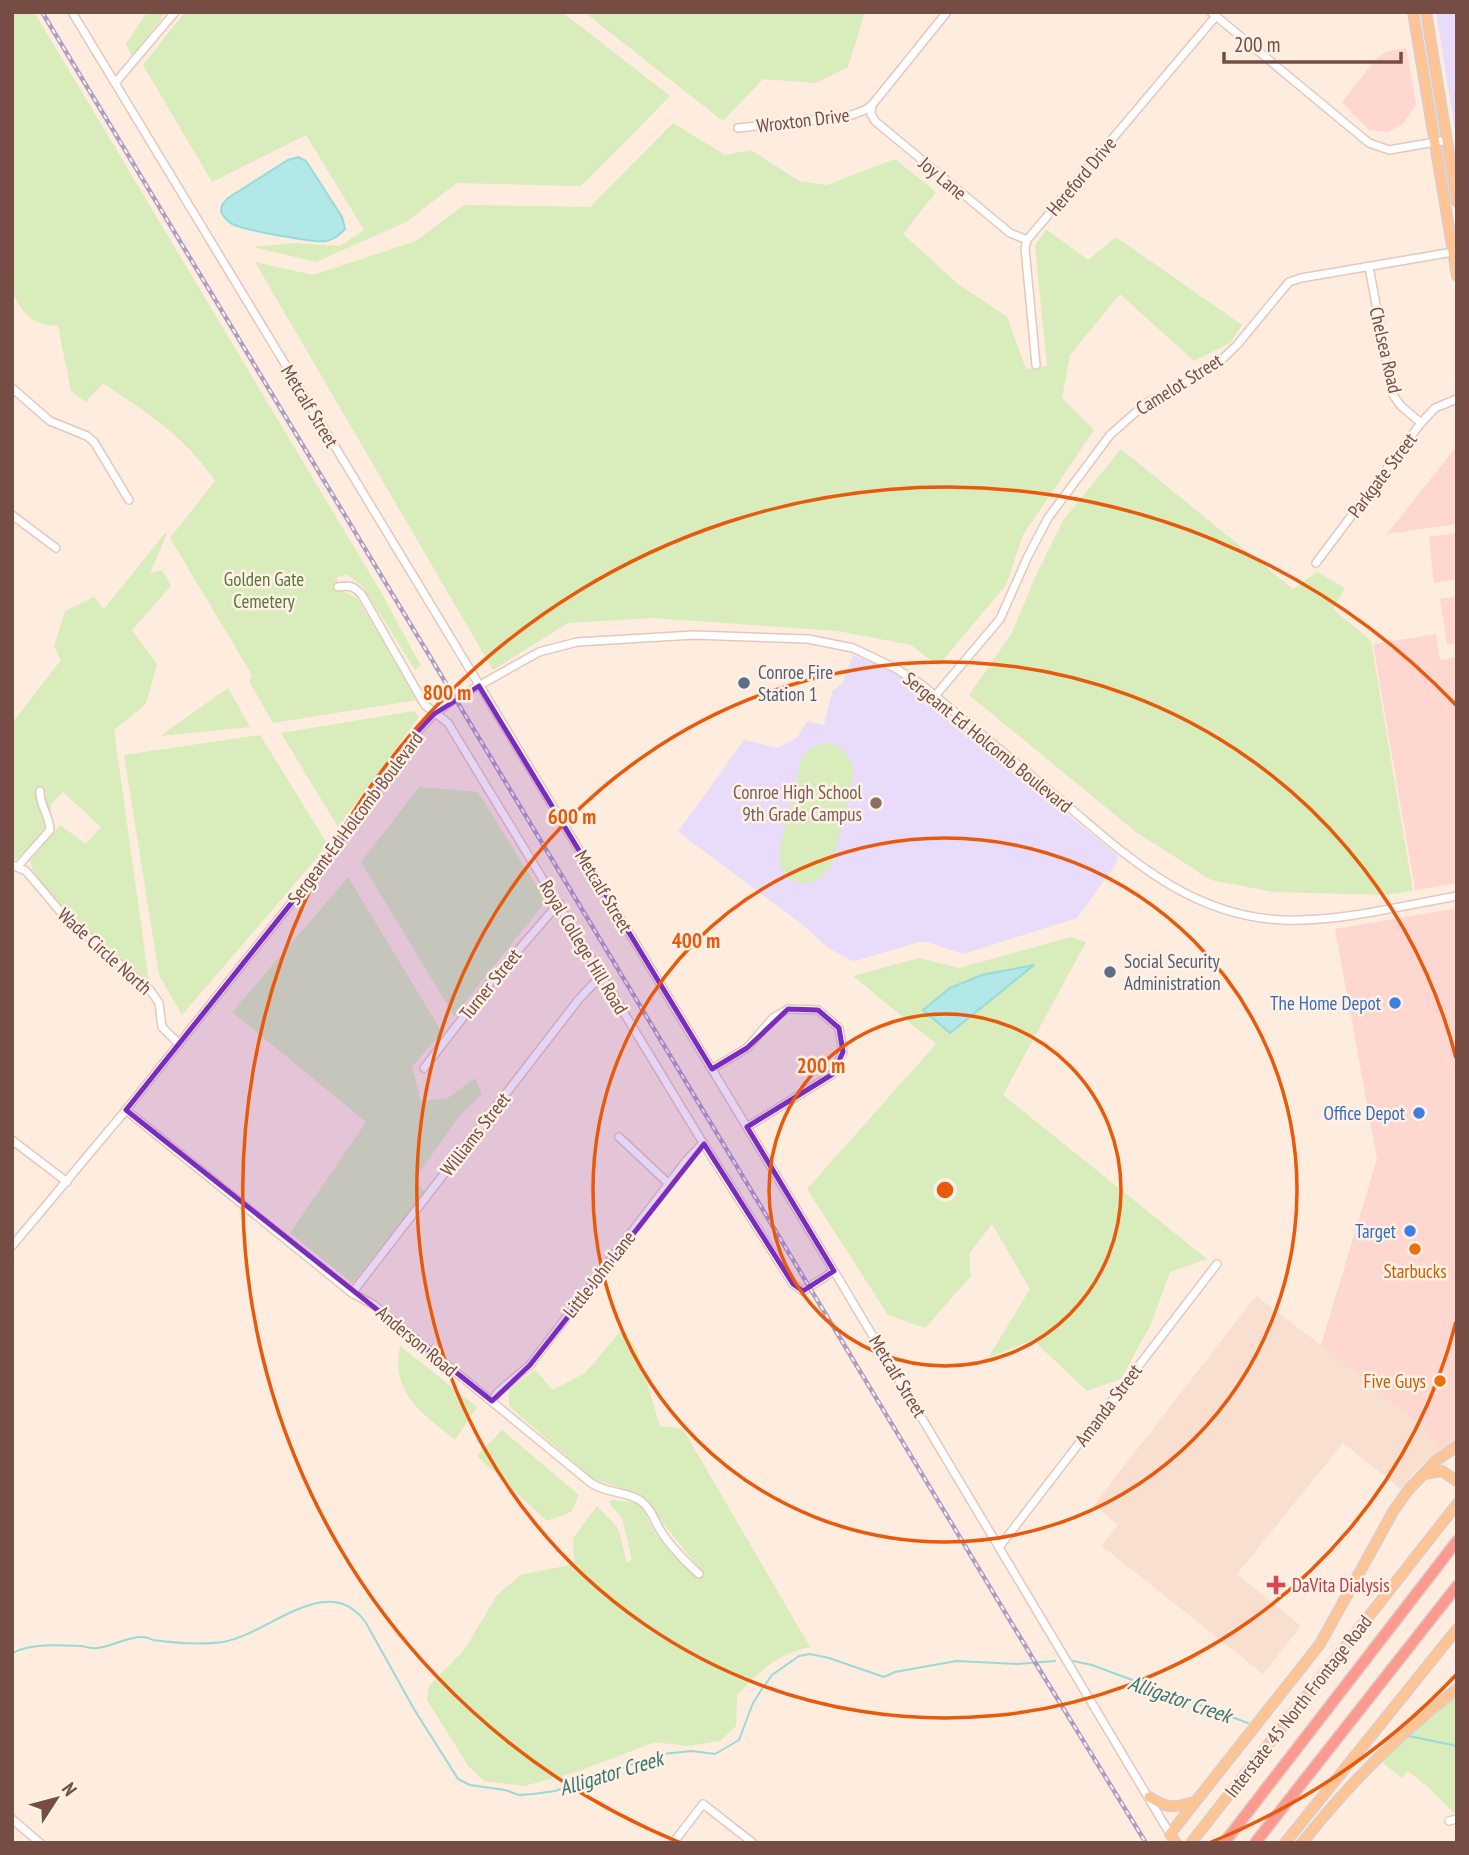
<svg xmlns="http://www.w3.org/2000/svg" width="1469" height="1855" viewBox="0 0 1469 1855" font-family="'PT Sans Narrow',sans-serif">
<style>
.residential{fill:#f8dfcf}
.commercial{fill:#ffd7d1}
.education{fill:#e9dbfa}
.green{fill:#d8ecbc}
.water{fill:#b2e8e7;stroke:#97dbd9;stroke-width:2}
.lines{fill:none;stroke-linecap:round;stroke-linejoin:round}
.stream{stroke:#97dbd9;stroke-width:2}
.minor-casing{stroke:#e4c8bd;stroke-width:10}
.major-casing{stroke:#d8cdcb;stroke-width:12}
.highway-casing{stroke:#d8cdcb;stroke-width:13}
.minor{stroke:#fff;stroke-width:7}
.major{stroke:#ffc494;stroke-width:9}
.highway{stroke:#fd998f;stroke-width:10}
.rail-casing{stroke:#ac9dc7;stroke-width:4.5}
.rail{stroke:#fff1e6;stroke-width:2;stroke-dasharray:5;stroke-linecap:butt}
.marked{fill:#7b2cbf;fill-opacity:0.2;stroke:#7b2cbf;stroke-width:5;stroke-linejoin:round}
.ring{fill:none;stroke:#e8590c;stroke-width:3.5}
.service-dot{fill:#5c6f8a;stroke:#fff1e6;stroke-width:2.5}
.education-dot{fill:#8d6e63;stroke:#fff1e6;stroke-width:2.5}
.shop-dot{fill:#3f7fe0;stroke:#fff1e6;stroke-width:2.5}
.food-dot{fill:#e8710a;stroke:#fff1e6;stroke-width:2.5}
.health-dot{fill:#e0444e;stroke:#fff1e6;stroke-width:2.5}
.labels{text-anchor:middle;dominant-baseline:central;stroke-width:5;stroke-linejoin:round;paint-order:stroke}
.street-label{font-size:19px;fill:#754d45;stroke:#fff1e6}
.park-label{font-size:19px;fill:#56763a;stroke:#fff1e6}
.service-label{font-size:19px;fill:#4e5e75;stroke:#fff1e6;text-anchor:start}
.education-label{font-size:19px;fill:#785e54;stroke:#fff1e6;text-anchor:end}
.shop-label{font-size:19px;fill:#366cbe;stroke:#fff1e6;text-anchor:end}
.food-label{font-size:19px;fill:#c56008;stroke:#fff1e6}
.health-label{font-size:19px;fill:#be3a42;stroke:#fff1e6;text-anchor:start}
.water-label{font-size:21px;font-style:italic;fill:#357574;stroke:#fff1e6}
.centre{fill:#e8590c;stroke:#fff1e6;stroke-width:3.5}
.ring-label{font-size:21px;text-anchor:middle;font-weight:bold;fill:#e8590c;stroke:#fff1e6;stroke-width:5;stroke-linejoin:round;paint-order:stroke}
</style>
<rect width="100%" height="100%" fill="#feecde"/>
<polygon class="residential" points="1256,1296 1321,1345 1423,1428 1440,1450 1414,1472 1401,1489 1343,1443 1237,1574 1301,1626 1263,1674 1102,1546 1118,1525 1094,1505"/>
<g class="commercial">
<polygon points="1406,48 1416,104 1404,123 1388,132 1369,130 1342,102 1376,59 1385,52"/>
<polygon points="1456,447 1457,524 1387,534"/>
<polygon points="1457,533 1457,579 1434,583 1429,537"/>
<polygon points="1457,596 1457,643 1447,644 1440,599"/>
<polygon points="1436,634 1440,660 1457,657 1457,883 1415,890 1373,644"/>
<polygon points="1457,908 1457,1438 1440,1450 1423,1428 1321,1345 1377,1159 1335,929"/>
</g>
<g class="education">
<polygon points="1436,12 1457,12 1457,142"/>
<polygon points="853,655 875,663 904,679 1118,856 1116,864 1077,918 963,954 927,942 919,942 855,961 850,960 827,947 802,924 678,832 744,740 777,748 797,738 807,721 824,725 832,692 843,682"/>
</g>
<g class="green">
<path d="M12,12H34L382,594L421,666L415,670L363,587L347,574L336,578L344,592L357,598L417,700L273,723L249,681L252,675L170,538L215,481C183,434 148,414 103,383L86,402L71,391L58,326C30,325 25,315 12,292Z"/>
<polygon points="147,12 166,12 132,57 126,44"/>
<polygon points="185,12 562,12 670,96 581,186 457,183 406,222 316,262 253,247 291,243 340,246 364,230 306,135 212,182 143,65"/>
<polygon points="584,12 865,12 848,67 816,83 763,79 723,121"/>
<polygon points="673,123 725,155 751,150 799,181 827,185 895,159 936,192 903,234 958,284 1007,317 1026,369 1047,366 1035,246 1046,229 1088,260 1116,237 1242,325 1230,343 1194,361 1120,294 1070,355 1062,398 1094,430 1023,535 1006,585 938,666 911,645 838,631 653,618 568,623 493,670 255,262 313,275 416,241 464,205 590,207"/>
<polygon points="1121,449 1293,589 1317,572 1345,588 1333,609 1371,641 1413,891 1386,895 1273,892 1211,880 1136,832 969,695 1012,633 1036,575 1064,519"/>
<path d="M165,533L167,534L150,573L162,570L171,586L132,630L157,664L146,704L114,730L149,982C116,954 41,903 30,861L60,825L86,844L101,827L63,792L51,804C52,829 31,845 15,860L12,859V723L61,660L54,646L65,611L94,597L104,609Z"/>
<polygon points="228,688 250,727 160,736"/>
<polygon points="414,711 419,717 338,827 281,733"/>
<polygon points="260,735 328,845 182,1015 159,975 124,755"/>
<path d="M824,743C843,745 850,755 854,772L832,866C813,893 778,888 779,852L801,760C807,750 813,746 824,743Z"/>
<polygon points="419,787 478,792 546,901 454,1016 361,862"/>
<polygon points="348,877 442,1032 412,1067 421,1101 448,1098 475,1078 482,1094 461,1114 414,1180 426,1193 352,1283 290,1233 366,1122 232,1012"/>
<polygon points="1071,937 1086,942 1003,1095 1207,1259 1170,1272 1151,1324 1121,1379 1087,1391 1033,1340 988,1358 1030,1289 992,1224 969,1254 971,1276 925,1328 888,1315 807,1189 936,1044 853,976 919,958 959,968"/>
<path d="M623,1329L637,1350L660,1426L683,1429L810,1647C776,1654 760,1671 737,1695L736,1726L720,1741L687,1746L655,1742L579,1771L524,1786L484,1781L469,1767L427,1700L429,1686L465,1649L497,1595L521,1575L574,1564L573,1538L597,1506L618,1528L627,1563L632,1560L622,1518L609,1503L611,1500L635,1502L644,1511L656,1535L697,1579L704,1574L648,1505L636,1493L593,1479L509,1406V1389L535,1370L553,1390L585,1373Z"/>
<path d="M400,1346L477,1407L455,1440C422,1412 391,1395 400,1346Z"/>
<polygon points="502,1430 579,1495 571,1512 547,1521 477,1456"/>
<polygon points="1457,1696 1457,1816 1428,1787 1408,1771 1402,1778 1385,1765 1381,1759"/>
</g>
<g class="water">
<path d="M298,157L306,161L342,217L345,229C340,234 334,240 326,241C314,243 244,230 232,224C227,221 224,217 221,212L222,205L228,198L288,160Z"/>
<polygon points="1034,965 950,1033 923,1010 950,988 982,975"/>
</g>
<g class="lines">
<g class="stream">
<path d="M12,1653C32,1643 59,1645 81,1646C86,1647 91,1649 97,1648C111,1647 128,1636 143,1637C147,1637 150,1639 153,1640C175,1643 201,1645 223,1642C269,1634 329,1569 366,1623L414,1709L458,1779L470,1785L505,1790L519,1795L533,1794L555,1791L662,1754L692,1751L715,1754L739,1740L753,1703L762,1689L772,1675L799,1656L810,1654L829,1658L884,1677L895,1672L956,1661L1018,1664L1055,1661"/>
<polyline points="1073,1661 1092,1665 1248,1723"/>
<polyline points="1409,1736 1457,1746"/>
</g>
<g class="minor-casing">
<g id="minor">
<polyline points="72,12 834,1271 1170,1834"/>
<polyline points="1211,12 1369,143 1389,150 1447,140"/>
<polyline points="116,82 175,12"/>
<polyline points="872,105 871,114 875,121 1010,233 1027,240"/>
<polyline points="738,128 849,116 865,110 872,105 947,12"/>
<polyline points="1369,267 1393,395 1401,406 1421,423"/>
<polyline points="1036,365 1025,248 1027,240 1216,16"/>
<polyline points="12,388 50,421 87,436 94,442 129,500"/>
<polyline points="12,515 56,548"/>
<polyline points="1316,563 1421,423 1435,408 1457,399"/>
<path d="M338,587C350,585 354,586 362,595L425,705L448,723L703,1143L793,1284L803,1291L834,1271"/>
<polyline points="935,696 1000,619 1028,556 1048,518 1110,435 1145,404 1195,378 1218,363 1237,345 1289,282 1301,278 1453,252"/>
<polyline points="12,865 26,871 64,916 150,990 159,1003 162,1027 179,1044"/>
<path d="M18,866L50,830C50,816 39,805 40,791"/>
<polyline points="424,1068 489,984 559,903"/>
<polyline points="712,1069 747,1048 773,1018 788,1009 818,1010 839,1028 843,1052 833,1074 747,1127"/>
<path d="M126,1110L352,1293L374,1305L591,1483C607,1494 627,1491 641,1501C652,1509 655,1523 662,1533C672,1548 686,1562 699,1574"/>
<polyline points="619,1137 669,1184"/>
<polyline points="12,1140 67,1182"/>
<path d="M12,1246L126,1110L357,821L412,737L434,714L455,699L539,652L577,642L694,635L808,639L853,648L895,668L921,684C964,720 1008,756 1051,792C1122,851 1185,916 1283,920C1341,922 1400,906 1457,896"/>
<polyline points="352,1293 579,999 601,976"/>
<polyline points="492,1401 498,1392 530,1365 686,1161 703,1143"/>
<polyline points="1000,1546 1217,1264"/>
<polyline points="12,1819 40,1843"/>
<polyline points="1449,1821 1457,1819"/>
<polyline points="673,1843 703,1804 753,1843"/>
</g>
</g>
<g class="major-casing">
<g id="major">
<polyline points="1413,12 1457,276"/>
<polyline points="1426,12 1457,202"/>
<polyline points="1424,1474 1442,1471 1457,1481"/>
<path d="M1149,1797C1169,1809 1172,1808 1194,1802"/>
<polyline points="1176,1843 1170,1834 1320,1644 1394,1510 1409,1489 1437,1460 1457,1446"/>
<polyline points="1191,1843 1457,1504"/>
<polyline points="1285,1843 1457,1629"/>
<path d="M1302,1843C1348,1785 1398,1734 1457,1689"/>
</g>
</g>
<g class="highway-casing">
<g id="highway">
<polyline points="1224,1843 1457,1541"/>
<polyline points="1255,1843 1457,1586"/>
</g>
</g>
<use href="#minor" class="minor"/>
<use href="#major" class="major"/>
<use href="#highway" class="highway"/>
<g class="rail-casing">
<polyline id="rail" points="42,12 1041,1672 1146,1843"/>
</g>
<use href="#rail" class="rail"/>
</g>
<path class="marked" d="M479,686L712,1069L747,1048L788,1009L818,1010L839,1028L843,1052L833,1074L747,1127L834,1271L803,1291L793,1284L704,1144L530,1365L492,1401L126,1110L357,821L412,737L434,714Z"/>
<g class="ring">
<circle cx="945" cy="1190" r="176"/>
<circle cx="945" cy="1190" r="352"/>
<path d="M1456 1322A528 528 0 1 1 1456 1058"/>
<path d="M1456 1675A704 704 0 0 1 1209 1843M681 1843A704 704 0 1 1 1456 705"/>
</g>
<g class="service-dot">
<circle cx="744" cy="683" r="7"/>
<circle cx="1110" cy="972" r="7"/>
</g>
<circle class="education-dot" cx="876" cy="803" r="7"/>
<g class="shop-dot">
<circle cx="1395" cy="1003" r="7"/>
<circle cx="1419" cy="1113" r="7"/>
<circle cx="1410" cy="1231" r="7"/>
</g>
<g class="food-dot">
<circle cx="1415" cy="1249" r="7"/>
<circle cx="1440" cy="1381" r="7"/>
</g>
<path class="health-dot" d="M1272.5 1574.5h7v7h7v7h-7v7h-7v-7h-7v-7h7z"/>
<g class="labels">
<g class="street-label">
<text transform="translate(803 120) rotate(-7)">Wroxton Drive</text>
<text transform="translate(1081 176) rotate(-50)">Hereford Drive</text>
<text transform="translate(943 178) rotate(40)">Joy Lane</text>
<text transform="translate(1386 350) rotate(77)">Chelsea Road</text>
<text transform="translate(1179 384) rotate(-32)">Camelot Street</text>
<text transform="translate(310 406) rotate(59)">Metcalf Street</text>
<text transform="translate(1382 475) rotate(-53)">Parkgate Street</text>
<text transform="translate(988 742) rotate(39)">Sergeant Ed Holcomb Boulevard</text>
<text transform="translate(355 818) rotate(-53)">Sergeant Ed Holcomb Boulevard</text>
<text transform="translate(604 891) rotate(59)">Metcalf Street</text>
<text transform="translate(584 947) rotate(59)">Royal College Hill Road</text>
<text transform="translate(105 951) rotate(42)">Wade Circle North</text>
<text transform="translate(490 984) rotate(-51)">Turner Street</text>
<text transform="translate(475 1134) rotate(-52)">Williams Street</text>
<text transform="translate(599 1274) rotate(-52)">Little John Lane</text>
<text transform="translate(417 1341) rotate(40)">Anderson Road</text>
<text transform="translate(898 1376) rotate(59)">Metcalf Street</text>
<text transform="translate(1108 1405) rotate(-53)">Amanda Street</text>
<text transform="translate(1298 1706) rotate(-52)">Interstate 45 North Frontage Road</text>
</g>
<g class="park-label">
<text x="264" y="579">Golden Gate<tspan x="264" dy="22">Cemetery</tspan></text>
</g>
<g class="service-label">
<text x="758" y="672">Conroe Fire<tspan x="758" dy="22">Station 1</tspan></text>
<text x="1124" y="961">Social Security<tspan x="1124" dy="22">Administration</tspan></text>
</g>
<g class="education-label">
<text x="862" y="792">Conroe High School<tspan x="862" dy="22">9th Grade Campus</tspan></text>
</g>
<g class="shop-label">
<text x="1381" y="1003">The Home Depot</text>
<text x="1405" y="1113">Office Depot</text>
<text x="1396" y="1231">Target</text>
</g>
<g class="food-label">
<text x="1415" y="1271">Starbucks</text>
<text x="1426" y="1381" text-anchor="end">Five Guys</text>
</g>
<g class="health-label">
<text x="1292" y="1585">DaVita Dialysis</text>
</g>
<g class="water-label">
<text transform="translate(1180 1699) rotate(19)">Alligator Creek</text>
<text transform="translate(611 1773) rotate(-17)">Alligator Creek</text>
</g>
</g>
<circle cx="945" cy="1190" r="10" class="centre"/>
<g class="ring-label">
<text x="447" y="700">800 m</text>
<text x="572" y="824">600 m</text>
<text x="696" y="948">400 m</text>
<text x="821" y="1073">200 m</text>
</g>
<rect width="1469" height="1855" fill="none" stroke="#754d45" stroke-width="28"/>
<g transform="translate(56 1799) rotate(54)" stroke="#fff1e6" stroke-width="5" paint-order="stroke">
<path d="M0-5L12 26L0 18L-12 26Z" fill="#754d45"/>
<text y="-10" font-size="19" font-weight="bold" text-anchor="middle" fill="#754d45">N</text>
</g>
<path d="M1224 52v10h177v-10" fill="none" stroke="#754d45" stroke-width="3.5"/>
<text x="1234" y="52" font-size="21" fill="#754d45" stroke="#fff1e6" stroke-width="5" paint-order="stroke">200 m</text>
</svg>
